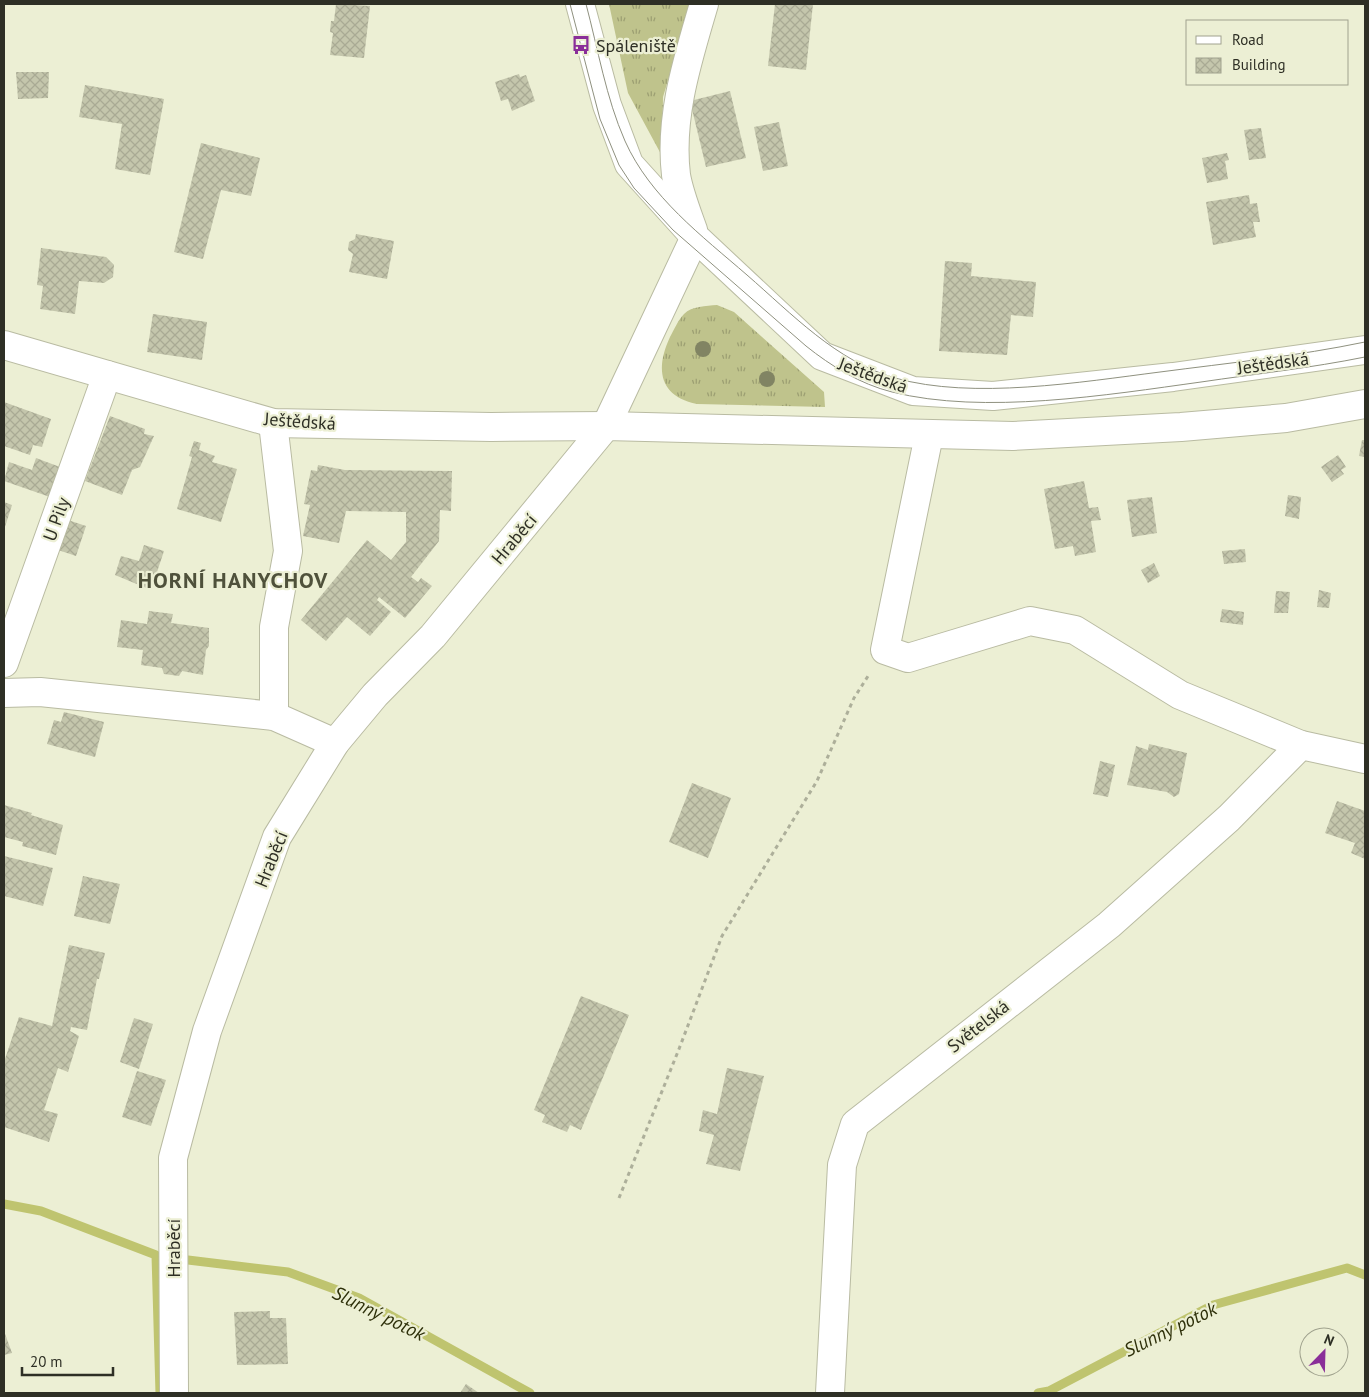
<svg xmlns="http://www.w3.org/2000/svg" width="1369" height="1397" viewBox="0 0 1369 1397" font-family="'PT Sans',sans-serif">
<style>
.grass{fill:url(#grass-tufts)}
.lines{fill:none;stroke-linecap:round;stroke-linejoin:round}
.stream{stroke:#bfc46f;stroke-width:9}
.building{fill:url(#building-cross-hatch)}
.minor-casing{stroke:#b9bba2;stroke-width:30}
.path{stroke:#adaf9a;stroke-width:3;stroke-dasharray:4 4;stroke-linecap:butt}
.minor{stroke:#fff;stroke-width:28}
.tram{stroke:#8f917f;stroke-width:1}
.tree{fill:#818463}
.labels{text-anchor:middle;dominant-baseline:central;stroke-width:4.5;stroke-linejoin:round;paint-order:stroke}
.poi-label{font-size:18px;fill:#2e2f25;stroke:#ecefd4;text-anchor:start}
.street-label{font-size:18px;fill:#2e2f25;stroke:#ecefd4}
.water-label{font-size:19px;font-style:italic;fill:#2e300a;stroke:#ecefd4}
.district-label{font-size:22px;font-weight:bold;letter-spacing:1px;fill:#4f513b;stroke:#ecefd4}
</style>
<defs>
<pattern id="grass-tufts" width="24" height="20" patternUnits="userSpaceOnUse" patternTransform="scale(1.25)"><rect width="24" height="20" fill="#bfc38c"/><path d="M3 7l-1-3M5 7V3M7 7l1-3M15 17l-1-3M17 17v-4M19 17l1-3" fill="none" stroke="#9c9f72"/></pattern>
<pattern id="building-cross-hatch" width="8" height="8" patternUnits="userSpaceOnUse" patternTransform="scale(1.25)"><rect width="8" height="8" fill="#c4c6ac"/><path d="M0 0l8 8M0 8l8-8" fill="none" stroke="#a9aa94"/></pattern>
</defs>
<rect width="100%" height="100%" fill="#ecefd4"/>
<g class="grass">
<polygon points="609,4 691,4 663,97 662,156 628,93"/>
<path d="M717,305L734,312L824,392L825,407L697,404C659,396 655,369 670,337C674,330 678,320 684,314C692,306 706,306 717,305Z"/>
</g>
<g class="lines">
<g class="stream">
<polyline points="4,1204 41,1211 156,1255 160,1393"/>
<polyline points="188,1260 288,1272 359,1298 530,1393"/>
<polyline points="1038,1393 1049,1391 1213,1305 1347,1268 1365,1275"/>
</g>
</g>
<g class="building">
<polygon points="336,4 370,6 364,58 330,55 333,33 330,32 331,21 334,21"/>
<polygon points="775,4 813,4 806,70 768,66"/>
<polygon points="16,72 49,72 48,98 18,99"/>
<polygon points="519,74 520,77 526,75 535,101 512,111 508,99 501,101 495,82"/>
<polygon points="85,85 164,99 150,175 115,169 122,124 79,117"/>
<polygon points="730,91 746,158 706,167 690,101"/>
<polygon points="779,122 788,166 763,171 754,127"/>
<polygon points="1261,128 1266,158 1249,160 1244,130"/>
<polygon points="201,143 260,158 251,196 221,190 203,259 174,252"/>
<polygon points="1227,153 1229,160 1225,161 1228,179 1207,183 1202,158"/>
<polygon points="1249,195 1250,204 1257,203 1260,222 1253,222 1256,237 1213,245 1206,202"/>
<polygon points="356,234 394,241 387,279 349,272 353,254 348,250 349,242 355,239"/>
<polygon points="41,248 106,257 114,265 113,277 104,283 79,281 75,314 40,309 43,286 37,285"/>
<polygon points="945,261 972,263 971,276 1036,282 1033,317 1011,315 1007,355 939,351"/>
<polygon points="153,314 207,322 202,360 147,352"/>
<polygon points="4,402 51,419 42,447 33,445 30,455 4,446"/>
<polygon points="110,416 145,429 144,434 154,436 140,467 132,470 122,495 85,481"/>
<polygon points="1362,440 1365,440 1365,457 1359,456"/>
<polygon points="194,441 201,443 199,450 215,456 212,462 237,469 221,522 177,509 192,457 189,456"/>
<polygon points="1338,455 1346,467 1341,470 1344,474 1332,482 1321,467"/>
<polygon points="36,458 60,467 50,497 4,481 9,462 32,470"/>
<polygon points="318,465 345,470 452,471 451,511 440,510 439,541 411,577 418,582 421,578 432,586 405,618 379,597 377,600 391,612 370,636 347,617 326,641 301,620 367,540 391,560 406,542 406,512 346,511 339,543 303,536 310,505 304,504 311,470 317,471"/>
<polygon points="1084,481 1089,508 1098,507 1101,520 1091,521 1096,552 1075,556 1073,546 1055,549 1044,489"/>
<polygon points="1288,495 1301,497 1299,519 1285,516"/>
<polygon points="1152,497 1157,533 1132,537 1127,500"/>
<polygon points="4,502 12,505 4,530"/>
<polygon points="68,520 86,526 76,556 58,550"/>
<polygon points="144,545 164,551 151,590 115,575 121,556 139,561"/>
<polygon points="1245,549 1246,562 1224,564 1222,551"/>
<polygon points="1154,563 1160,576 1148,583 1141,570"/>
<polygon points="1319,590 1331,593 1329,608 1317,607"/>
<polygon points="1276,591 1290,592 1288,613 1274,613"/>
<polygon points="1222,609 1244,612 1243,625 1220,622"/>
<polygon points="149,611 173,614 171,623 209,628 209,646 206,650 203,675 182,671 179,676 164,674 162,668 141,665 143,650 117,647 121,620 147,624"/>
<polygon points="64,712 104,722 95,757 47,744 54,720 61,722"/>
<polygon points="1149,744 1187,753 1179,794 1174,797 1167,792 1127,785 1136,746 1148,750"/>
<polygon points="1100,761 1115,765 1108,797 1093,794"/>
<polygon points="692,783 731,798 708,858 669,842"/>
<polygon points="1337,801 1365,811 1365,859 1351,853 1355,843 1325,833"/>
<polygon points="4,805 32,813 31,815 63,825 56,855 22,846 23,842 4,837"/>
<polygon points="4,856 53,868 43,906 4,896"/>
<polygon points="83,876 120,884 110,924 74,916"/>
<polygon points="69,945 105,953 99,979 97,979 87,1030 71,1027 70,1031 79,1036 68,1072 58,1068 44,1110 58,1114 49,1142 4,1127 4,1062 19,1017 52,1026"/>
<polygon points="581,996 629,1015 581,1130 570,1125 567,1132 542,1122 545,1115 534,1110"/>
<polygon points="134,1018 153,1024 139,1069 120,1062"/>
<polygon points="727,1068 764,1076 740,1171 706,1164 714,1135 699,1131 703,1110 717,1114"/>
<polygon points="137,1071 166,1080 151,1126 122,1117"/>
<polygon points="270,1311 270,1318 286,1318 288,1364 237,1365 234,1312"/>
<polygon points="4,1331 12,1353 4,1355"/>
<polygon points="466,1384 479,1393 460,1393"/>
</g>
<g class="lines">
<g class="minor-casing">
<g id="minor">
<polyline points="580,4 607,105 629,164 695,237 822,356 913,391 993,396 1173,377 1365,350"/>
<path d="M693,230C687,213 679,193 676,175C669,116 688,59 704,4"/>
<polyline points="4,345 273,423 491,427 606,426 1013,436 1181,427 1286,418 1365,404"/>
<polyline points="273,423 288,551 274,627 274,716"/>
<polyline points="929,435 885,650 908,658 1030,621 1075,630 1180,695 1301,745 1365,759"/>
<polyline points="4,663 107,375"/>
<polyline points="4,693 40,692 274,716 335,743"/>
<polyline points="174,1393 173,1158 207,1031 277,837 335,743 375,695 433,636 606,426 695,237"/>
<polyline points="830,1393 842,1165 855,1124 1109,925 1229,818 1301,745"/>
</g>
</g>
<polyline class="path" points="619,1198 679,1049 722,936 817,781 854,698 870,673"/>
<use href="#minor" class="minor"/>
<g class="tram">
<path d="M570,4L600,119L619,165L634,188L673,230L806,346C831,366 860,384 892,392C984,415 1107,395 1201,382C1255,374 1311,368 1365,357"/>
<path d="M586,4C598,49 606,98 625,141C650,197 702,236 747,275C792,314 836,361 895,378C973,400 1081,382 1160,372C1229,363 1298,356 1365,342"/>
</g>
</g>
<g class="tree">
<circle cx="703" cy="349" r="8"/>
<circle cx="767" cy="379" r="8"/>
</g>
<defs>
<g id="bus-bare" transform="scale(1.5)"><path d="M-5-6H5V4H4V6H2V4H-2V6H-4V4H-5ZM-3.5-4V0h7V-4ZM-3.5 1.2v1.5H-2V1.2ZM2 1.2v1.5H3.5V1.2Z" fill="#8a2e99" stroke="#ecefd4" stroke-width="2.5" paint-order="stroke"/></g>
</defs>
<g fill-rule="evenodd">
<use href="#bus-bare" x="581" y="45"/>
</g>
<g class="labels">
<g class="poi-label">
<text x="596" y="45">Spáleniště</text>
</g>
<g class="street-label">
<text transform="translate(1273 363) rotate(-8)">Ještědská</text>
<text transform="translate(873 375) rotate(20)">Ještědská</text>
<text transform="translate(300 421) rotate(4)">Ještědská</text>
<text transform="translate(56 519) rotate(-70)">U Pily</text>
<text transform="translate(514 539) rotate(-50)">Hraběcí</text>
<text transform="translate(271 859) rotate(-68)">Hraběcí</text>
<text transform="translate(978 1026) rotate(-38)">Světelská</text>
<text transform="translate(173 1248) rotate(-90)">Hraběcí</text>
</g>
<g class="water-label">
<text transform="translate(379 1313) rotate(26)">Slunný potok</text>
<text transform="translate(1170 1329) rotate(-26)">Slunný potok</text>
</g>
<g class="district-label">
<text x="233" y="580">HORNÍ HANYCHOV</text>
</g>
</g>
<rect width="1369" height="1397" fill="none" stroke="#2e2f25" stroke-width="10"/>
<rect x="1186" y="20" width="162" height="65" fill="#ecefd4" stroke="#a0a28e"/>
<rect x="1196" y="36" width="25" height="8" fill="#ffffff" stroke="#a0a28e"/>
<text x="1232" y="45" font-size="15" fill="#2e2f25">Road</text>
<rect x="1196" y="58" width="25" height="15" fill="url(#building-cross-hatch)" stroke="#a0a28e"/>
<text x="1232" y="70" font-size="15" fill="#2e2f25">Building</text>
<g transform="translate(1324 1352) rotate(23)"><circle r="24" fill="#ecefd4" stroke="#a0a28e"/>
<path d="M0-4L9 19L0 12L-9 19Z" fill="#8a2e99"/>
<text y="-8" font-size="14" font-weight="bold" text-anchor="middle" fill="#2e2f25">N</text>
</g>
<path d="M22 1367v8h91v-8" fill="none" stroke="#2e2f25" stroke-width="2.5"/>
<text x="30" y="1367" font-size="15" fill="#2e2f25" stroke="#ecefd4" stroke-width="4" paint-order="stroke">20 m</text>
</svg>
